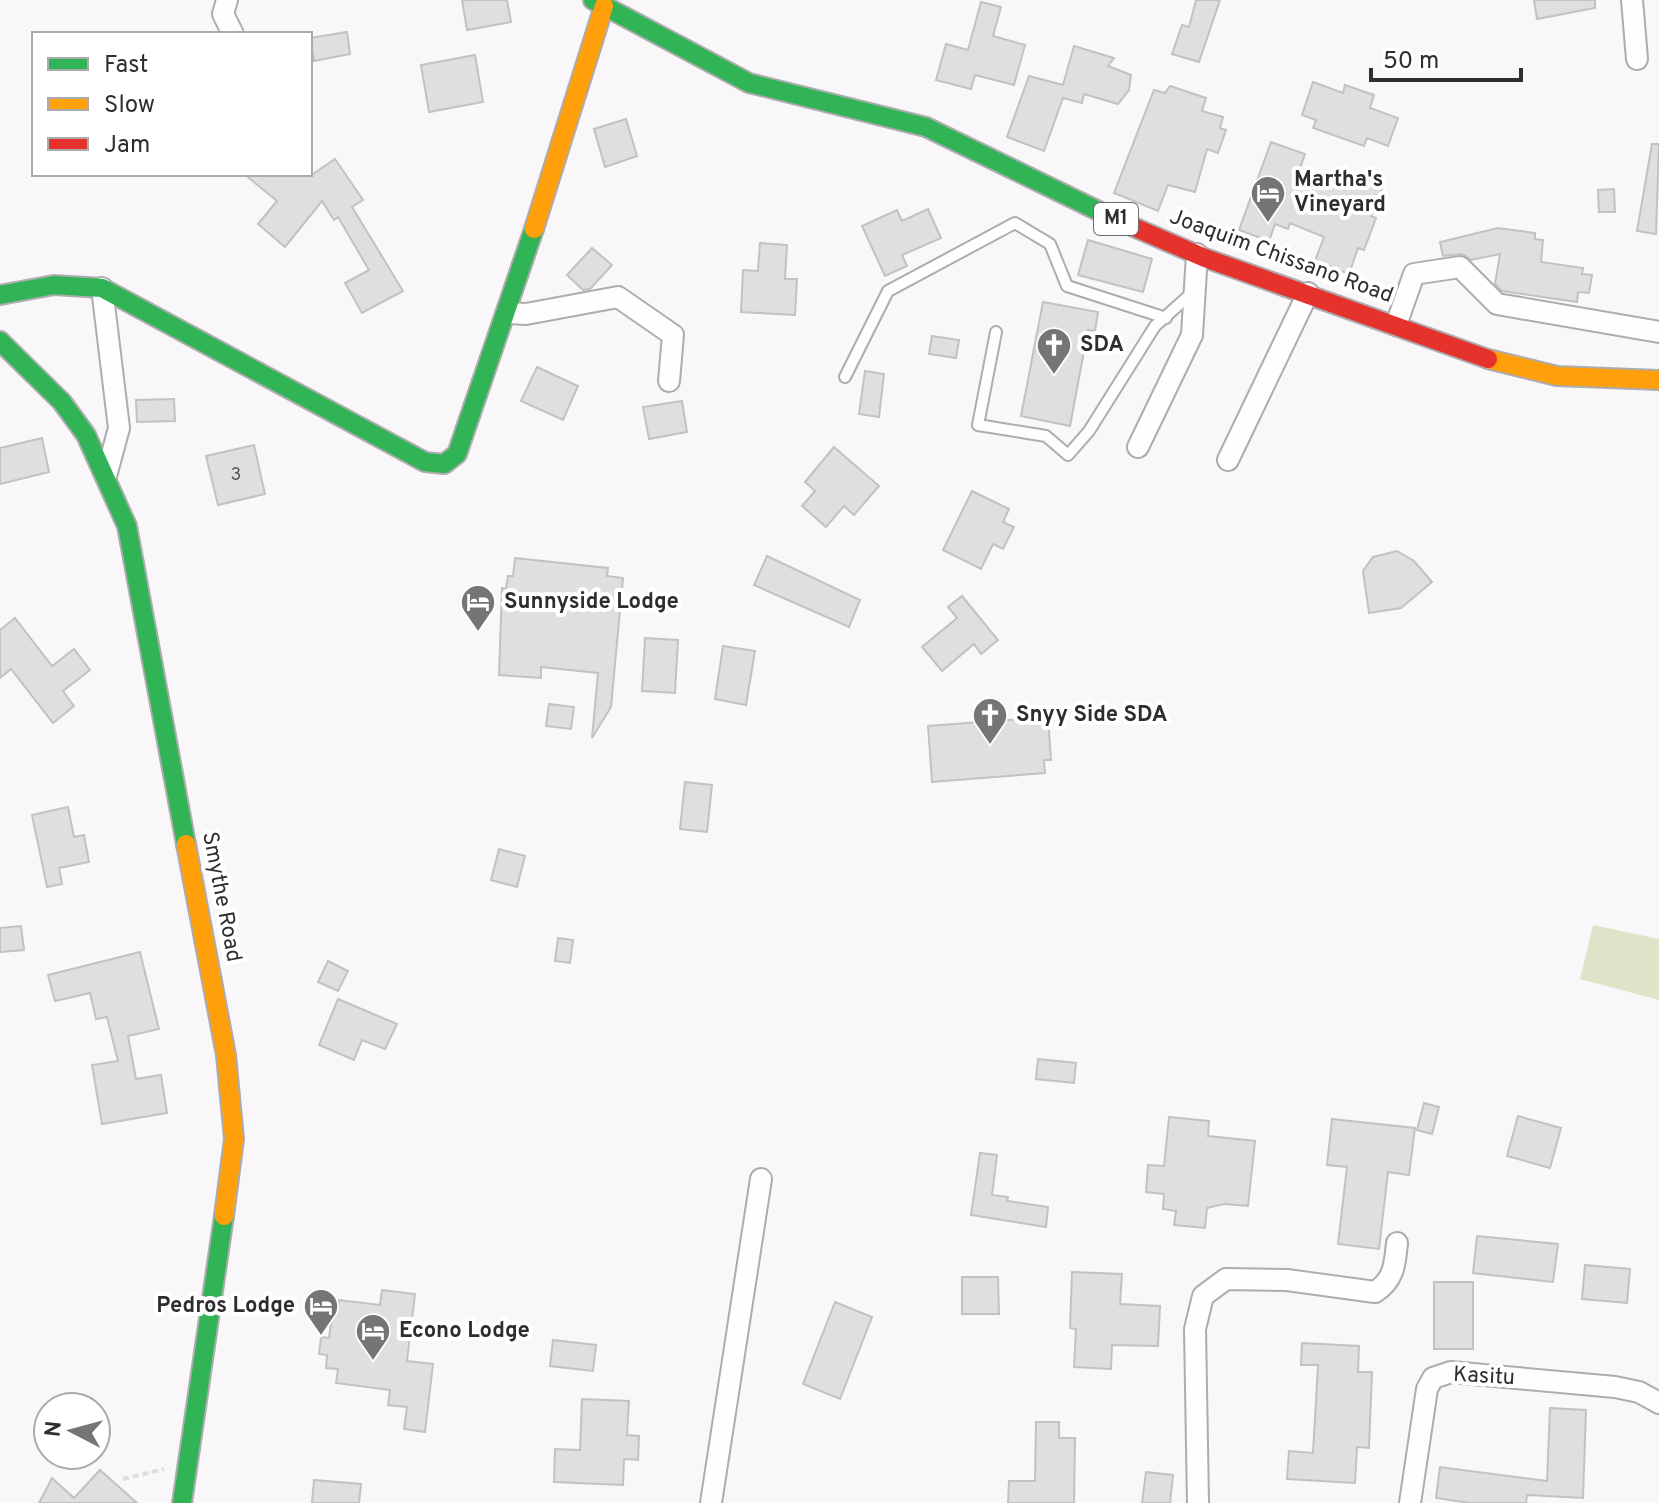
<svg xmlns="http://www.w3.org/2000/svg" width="1659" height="1503" viewBox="0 0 1659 1503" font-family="Overpass,sans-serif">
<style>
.green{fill:#dfe4c8}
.building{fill:#e0dede;stroke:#c3c1c2;stroke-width:2}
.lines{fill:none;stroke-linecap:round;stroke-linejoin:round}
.lane-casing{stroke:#adacae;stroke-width:14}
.street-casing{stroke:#adacae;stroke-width:24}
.fast-casing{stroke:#adacae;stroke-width:22}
.slow-casing{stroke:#adacae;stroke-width:22}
.jam-casing{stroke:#adacae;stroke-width:22}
.path{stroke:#deddde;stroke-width:4;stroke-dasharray:6 4;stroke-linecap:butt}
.lane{stroke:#fefefe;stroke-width:10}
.street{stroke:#fefefe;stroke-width:20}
.fast{stroke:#30b455;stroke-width:18}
.slow{stroke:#ff9f0a;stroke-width:18}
.jam{stroke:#e5322d;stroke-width:18}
.labels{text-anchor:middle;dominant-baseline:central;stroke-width:8;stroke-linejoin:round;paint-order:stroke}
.number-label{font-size:18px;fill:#5c5a5c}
.shield{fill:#fff;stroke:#6d6c6d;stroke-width:2}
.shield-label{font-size:20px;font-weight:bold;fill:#2e2d2f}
.poi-label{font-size:22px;font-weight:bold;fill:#2e2d2f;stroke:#fff;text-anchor:start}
.street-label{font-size:22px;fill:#2e2d2f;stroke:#fff}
</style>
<rect width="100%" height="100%" fill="#f9f7fa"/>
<polygon class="green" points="1593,925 1659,939 1659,1000 1580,979"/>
<g class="building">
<polygon points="462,0 507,0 511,22 467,30"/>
<polygon points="1196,0 1220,0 1199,62 1172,54 1182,25 1189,27"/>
<polygon points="1534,0 1595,0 1595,8 1537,19"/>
<polygon points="981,2 1001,7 993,36 1025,45 1014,85 975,75 971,89 936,80 946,44 968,50"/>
<polygon points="347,32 350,54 314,61 310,38"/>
<polygon points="1074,46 1114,58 1108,66 1131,75 1129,90 1118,104 1084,94 1082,103 1063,98 1044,151 1007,137 1029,76 1063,85"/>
<polygon points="475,55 483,102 429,112 421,65"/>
<polygon points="1313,82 1343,93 1345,85 1374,95 1370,108 1398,118 1388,146 1367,138 1364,146 1313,128 1316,120 1302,115"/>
<polygon points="1170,86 1206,98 1202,111 1223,117 1220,128 1226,130 1218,153 1207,149 1195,192 1168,185 1158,211 1114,193 1154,90 1165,93"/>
<polygon points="626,119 637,156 605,167 594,129"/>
<polygon points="1271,142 1305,154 1298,174 1345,190 1351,174 1383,186 1371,216 1376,218 1364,250 1358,248 1349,274 1315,261 1324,237 1290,223 1288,229 1275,224 1269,241 1239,230"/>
<polygon points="1652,144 1659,144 1656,234 1637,231"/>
<polygon points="335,159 363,200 352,207 403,291 362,313 345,283 369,270 338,217 334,220 322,201 285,247 258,224 277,201 244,174 313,174"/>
<polygon points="1614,189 1615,212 1599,212 1598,190"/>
<polygon points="928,209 941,238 902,255 907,266 885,276 862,226 897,210 902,221"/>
<polygon points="1498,228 1535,233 1535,239 1543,240 1541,262 1583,268 1582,274 1592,275 1589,293 1578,292 1577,302 1502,291 1495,284 1500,254 1471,260 1463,254 1443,256 1440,242"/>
<polygon points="1088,240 1152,259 1143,292 1078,275"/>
<polygon points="760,243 787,245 785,279 797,279 795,315 741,312 743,270 758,271"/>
<polygon points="592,248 612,265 590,289 583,290 567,275"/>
<polygon points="1043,302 1098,312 1095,331 1088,330 1070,426 1021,416"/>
<polygon points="932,336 959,340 956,358 929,354"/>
<polygon points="537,367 578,386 563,420 521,401"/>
<polygon points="865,371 884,374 879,417 859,414"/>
<polygon points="174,399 175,421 137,422 136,400"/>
<polygon points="682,401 687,432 649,439 643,407"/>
<polygon points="42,438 49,472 0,484 0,448"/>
<polygon points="254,445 265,494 218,505 206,456"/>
<polygon points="834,447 879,486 854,515 844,506 826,527 802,506 815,491 805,482"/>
<polygon points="972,491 1009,509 1003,522 1014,527 1003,549 993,544 981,569 943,550"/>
<polygon points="1397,551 1414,561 1432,582 1401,608 1369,613 1363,571 1373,557"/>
<polygon points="767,556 860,600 849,627 754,585"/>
<polygon points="515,558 608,568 607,576 623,578 611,707 592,738 598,673 541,667 541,678 499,675 502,588 506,589 508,576 513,576"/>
<polygon points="962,596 998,640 981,654 974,644 942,671 922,647 957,618 948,607"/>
<polygon points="15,618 52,666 74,649 90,670 63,691 74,706 53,723 11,669 0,678 0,630"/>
<polygon points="645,638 678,640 675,693 642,691"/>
<polygon points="723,646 755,651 746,705 715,699"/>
<polygon points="549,704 574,707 571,729 546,726"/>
<polygon points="1048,717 1051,760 1044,760 1045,773 932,782 928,726"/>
<polygon points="685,782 712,785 707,832 680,829"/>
<polygon points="68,807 74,837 84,835 89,862 59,868 62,884 47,887 32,815"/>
<polygon points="499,849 525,856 517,887 491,880"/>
<polygon points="21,926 24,950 0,952 0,928"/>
<polygon points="558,938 573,940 570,963 555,961"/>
<polygon points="140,952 159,1029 128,1036 136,1079 161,1075 167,1113 102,1124 92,1065 118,1061 107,1017 96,1019 90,993 55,1001 48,975"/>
<polygon points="328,961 348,971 338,991 318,982"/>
<polygon points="338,999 397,1024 385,1049 362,1040 354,1060 319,1045"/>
<polygon points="1038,1059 1076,1063 1074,1083 1036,1079"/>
<polygon points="1424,1103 1439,1107 1432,1134 1417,1130"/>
<polygon points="1518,1116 1561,1128 1550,1168 1507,1156"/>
<polygon points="1169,1117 1209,1121 1208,1136 1255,1141 1248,1206 1224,1204 1207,1208 1205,1228 1174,1225 1176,1211 1163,1209 1164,1194 1146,1192 1148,1165 1164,1166"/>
<polygon points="1332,1119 1415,1128 1409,1175 1388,1172 1379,1249 1338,1244 1347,1167 1327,1165"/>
<polygon points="980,1153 997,1155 992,1195 1008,1197 1007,1201 1048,1207 1046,1227 971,1215"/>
<polygon points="1477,1236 1558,1244 1553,1282 1473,1273"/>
<polygon points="1585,1265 1630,1269 1627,1303 1582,1299"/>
<polygon points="1072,1272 1122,1274 1120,1304 1160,1306 1158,1346 1112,1345 1111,1369 1074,1367 1076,1329 1070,1328"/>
<polygon points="962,1277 998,1277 999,1314 962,1314"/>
<rect x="1434" y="1282" width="39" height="67"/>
<polygon points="382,1290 415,1294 407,1361 433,1364 425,1432 404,1429 407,1407 388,1405 390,1390 336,1383 338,1369 326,1368 327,1355 319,1354 321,1337 329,1338 333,1308 338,1308 339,1300 380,1305"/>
<polygon points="835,1302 872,1317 840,1399 803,1384"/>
<polygon points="553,1340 596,1345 593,1371 550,1366"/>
<polygon points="1302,1343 1359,1346 1358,1372 1372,1372 1369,1448 1357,1447 1355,1483 1287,1479 1289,1451 1313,1453 1318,1365 1301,1365"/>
<polygon points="582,1399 629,1401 627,1435 639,1436 638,1460 624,1459 623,1485 554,1482 555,1449 580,1450"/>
<polygon points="1550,1408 1586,1410 1583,1498 1527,1495 1526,1503 1470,1503 1436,1498 1440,1467 1547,1481"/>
<polygon points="1036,1422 1059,1422 1059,1438 1075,1438 1074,1503 1008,1503 1009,1481 1035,1481"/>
<polygon points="100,1470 137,1503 39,1503 52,1478 74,1498"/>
<polygon points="1146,1472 1173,1475 1170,1503 1142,1503"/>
<polygon points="314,1480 361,1484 359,1503 312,1503"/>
</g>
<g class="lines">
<g class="lane-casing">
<g id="lane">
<polyline points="996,332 978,425 1046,436 1068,455 1089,431 1155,326 1193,292"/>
<polyline points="845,377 888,291 1015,223 1050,244 1067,286 1166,318"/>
</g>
</g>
<g class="street-casing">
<g id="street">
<polyline points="227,0 223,14 233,34"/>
<polyline points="1632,0 1637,59"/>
<polyline points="102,288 119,428 106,476"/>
<polyline points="507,313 526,314 618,297 673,335 669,381"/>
<polyline points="1396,325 1414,274 1460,267 1497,304 1659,332"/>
<polyline points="1138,447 1192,335 1197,254"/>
<polyline points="1228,460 1308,293"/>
<polyline points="711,1503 761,1179"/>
<path d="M1198,1503L1195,1329L1203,1296L1226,1279L1287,1280L1375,1292C1394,1280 1395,1264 1397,1243"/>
<polyline points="1410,1503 1427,1389 1433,1378 1451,1372 1615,1387 1639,1392 1659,1403"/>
</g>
</g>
<g class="fast-casing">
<g id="fast">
<polyline points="593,0 749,83 926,127 1115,219"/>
<polyline points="0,295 54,285 102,288 425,462 444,464 457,454 534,229"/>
<polyline points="0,341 62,402 86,435 127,526 186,844"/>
<polyline points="182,1503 224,1216"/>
</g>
</g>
<g class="slow-casing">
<g id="slow">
<polyline points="534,229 604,6"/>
<polyline points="1488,359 1557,376 1659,380"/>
<polyline points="186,844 226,1055 234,1139 224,1216"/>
</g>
</g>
<g class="jam-casing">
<polyline id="jam" points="1115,219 1205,258 1488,359"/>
</g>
<polyline class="path" points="123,1479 164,1469"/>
<use href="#lane" class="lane"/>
<use href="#street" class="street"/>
<use href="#fast" class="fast"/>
<use href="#slow" class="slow"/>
<use href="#jam" class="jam"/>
</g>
<defs>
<g id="hotel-pin" transform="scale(1.8)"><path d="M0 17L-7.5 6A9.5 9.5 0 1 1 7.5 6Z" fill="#757476" stroke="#fff"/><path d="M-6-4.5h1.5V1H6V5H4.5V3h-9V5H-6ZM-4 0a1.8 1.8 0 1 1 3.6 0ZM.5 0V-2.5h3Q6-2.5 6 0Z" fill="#fff"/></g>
<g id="church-pin" transform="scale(1.8)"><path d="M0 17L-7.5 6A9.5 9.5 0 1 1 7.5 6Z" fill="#757476" stroke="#fff"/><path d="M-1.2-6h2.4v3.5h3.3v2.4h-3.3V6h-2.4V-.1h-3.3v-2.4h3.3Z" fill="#fff"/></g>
</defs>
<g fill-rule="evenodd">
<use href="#hotel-pin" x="1268" y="193"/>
<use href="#church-pin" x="1054" y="345"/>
<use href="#hotel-pin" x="478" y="602"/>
<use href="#church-pin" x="990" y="715"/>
<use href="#hotel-pin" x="321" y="1306"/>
<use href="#hotel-pin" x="373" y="1331"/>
</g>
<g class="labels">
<g class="number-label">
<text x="236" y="475">3</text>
</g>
<rect class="shield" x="1094" y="203" width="44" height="32" rx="6"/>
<g class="shield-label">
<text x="1116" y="219">M1</text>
</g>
<g class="poi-label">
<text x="1294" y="180">Martha's<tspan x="1294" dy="25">Vineyard</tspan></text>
<text x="1080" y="345">SDA</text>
<text x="504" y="602">Sunnyside Lodge</text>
<text x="1016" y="715">Snyy Side SDA</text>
<text x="295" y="1306" text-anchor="end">Pedros Lodge</text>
<text x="399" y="1331">Econo Lodge</text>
</g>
<g class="street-label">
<text transform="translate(1281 257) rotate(20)">Joaquim Chissano Road</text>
<text transform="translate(221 897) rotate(79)">Smythe Road</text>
<text transform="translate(1484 1377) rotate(3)">Kasitu</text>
</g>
</g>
<rect x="32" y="32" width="280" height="144" fill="#ffffff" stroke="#ababac" stroke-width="2"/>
<rect x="48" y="58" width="40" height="12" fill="#30b455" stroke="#ababac" stroke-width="2"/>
<text x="104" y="72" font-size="24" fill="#2e2d2f">Fast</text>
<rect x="48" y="98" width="40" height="12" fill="#ff9f0a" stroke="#ababac" stroke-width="2"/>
<text x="104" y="112" font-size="24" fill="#2e2d2f">Slow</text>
<rect x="48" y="138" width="40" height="12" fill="#e5322d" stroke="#ababac" stroke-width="2"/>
<text x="104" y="152" font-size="24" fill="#2e2d2f">Jam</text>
<g transform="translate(72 1431) rotate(276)"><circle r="38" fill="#ffffff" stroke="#ababac" stroke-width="2"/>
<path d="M0-6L14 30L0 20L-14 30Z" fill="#757476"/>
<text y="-12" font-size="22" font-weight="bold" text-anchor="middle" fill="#2e2d2f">N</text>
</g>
<path d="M1371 68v12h150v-12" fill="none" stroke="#2e2d2f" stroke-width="4"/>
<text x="1383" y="68" font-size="24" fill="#2e2d2f" stroke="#ffffff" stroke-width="6" paint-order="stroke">50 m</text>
</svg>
